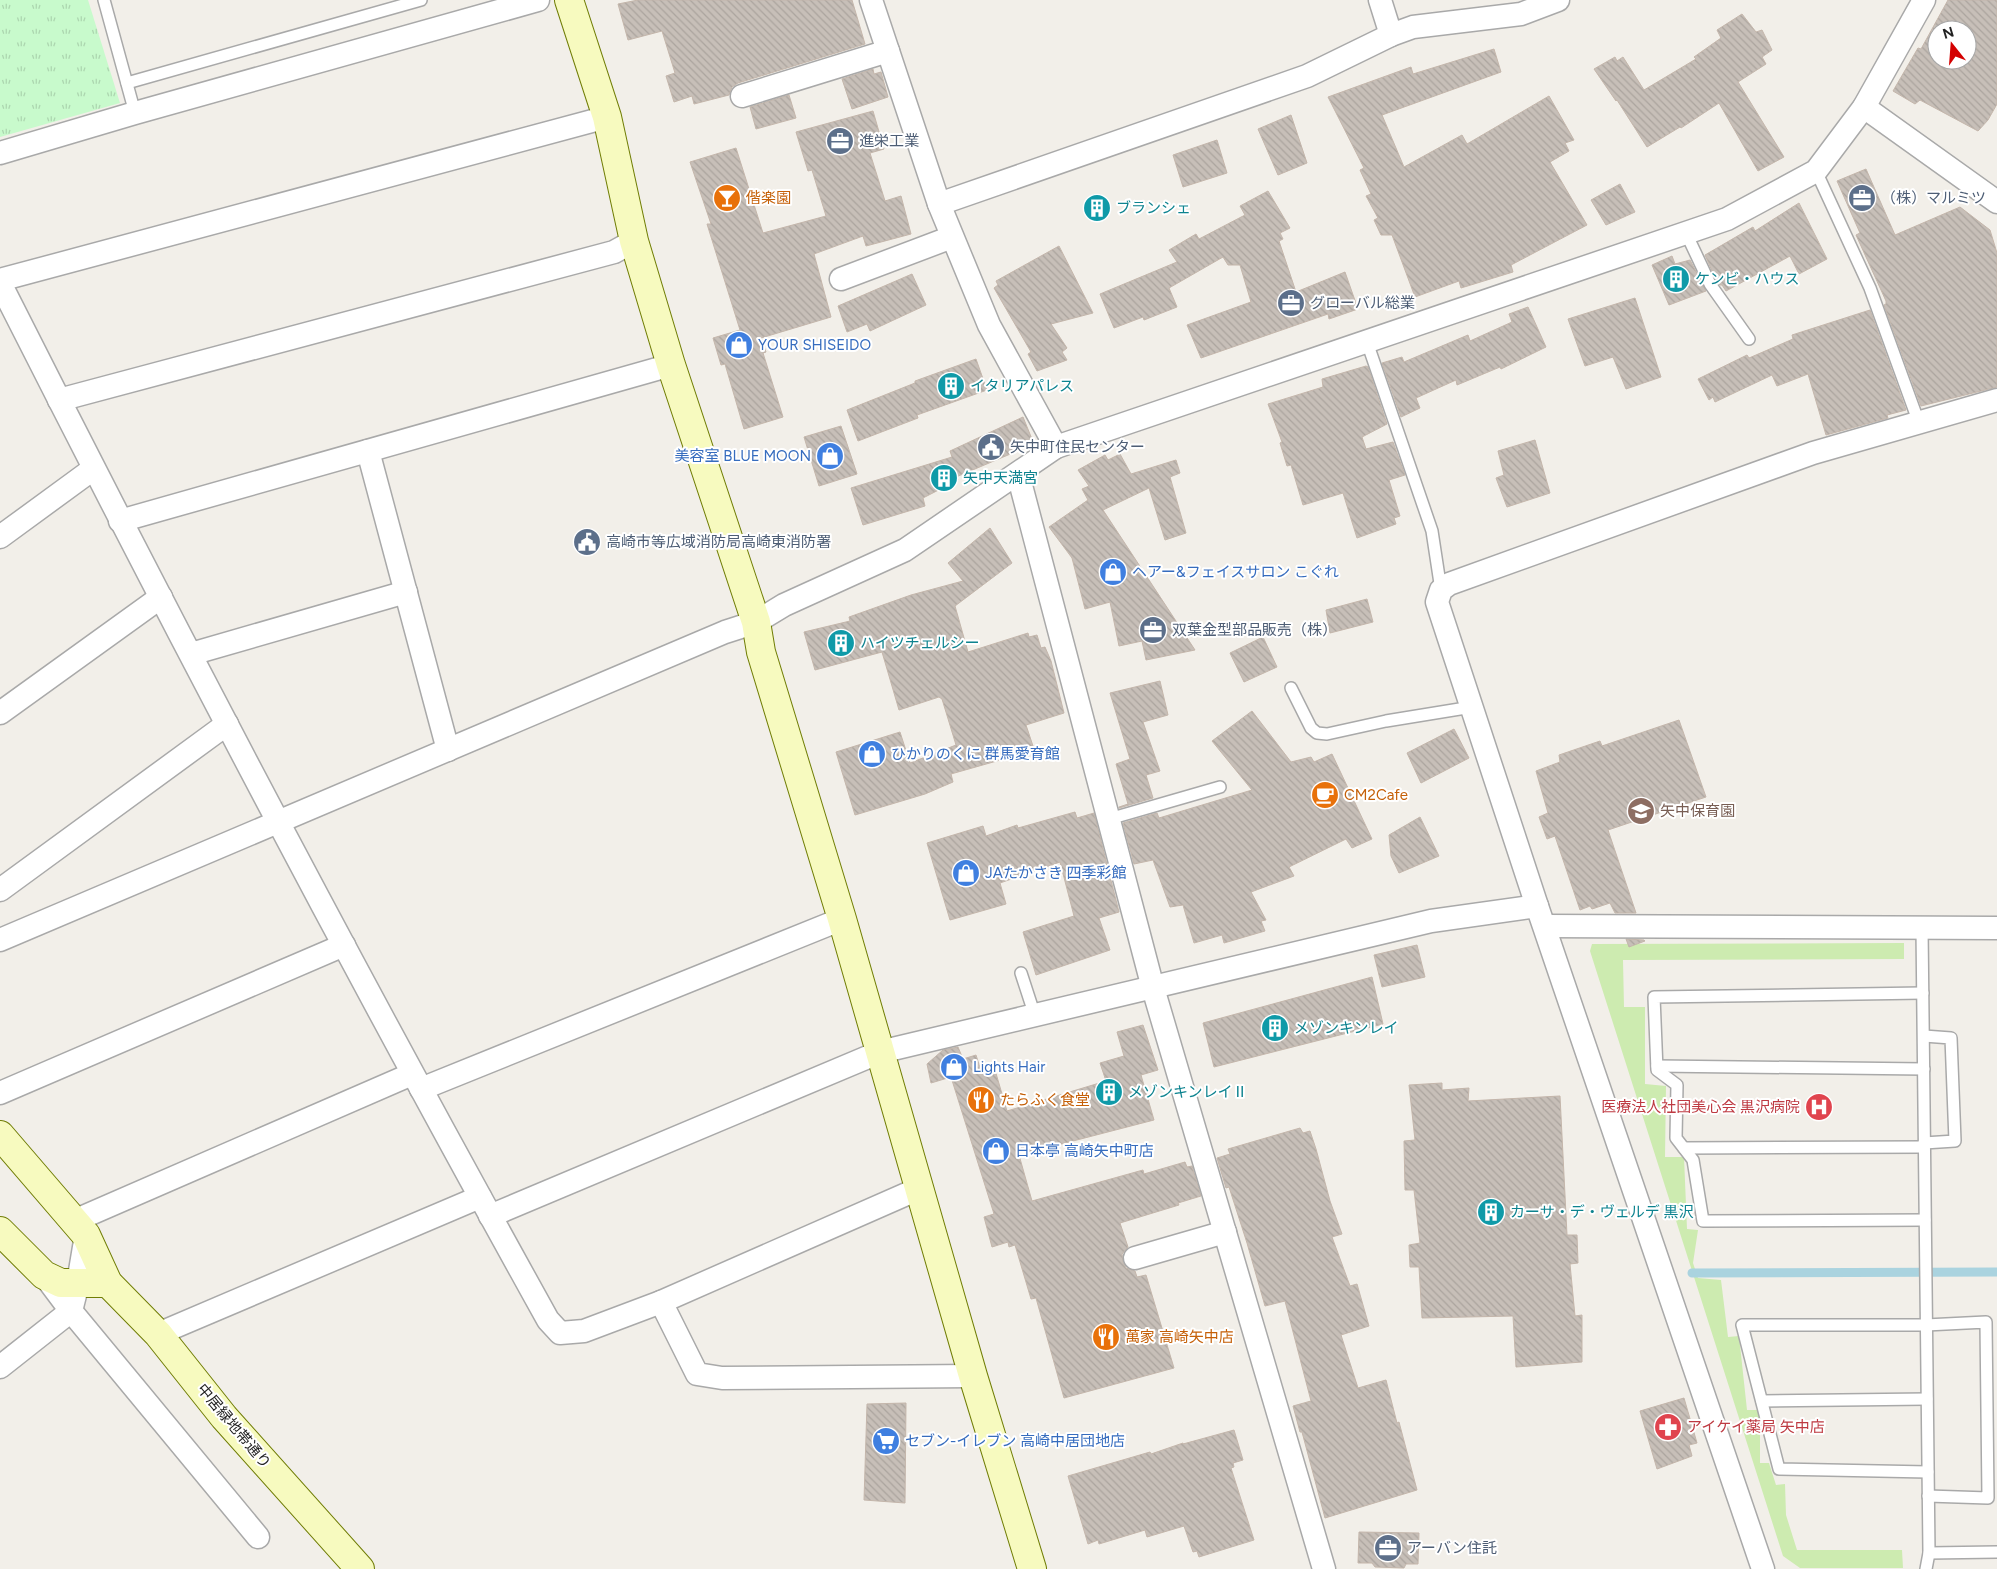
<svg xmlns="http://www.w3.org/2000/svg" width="1997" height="1569" viewBox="0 0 1997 1569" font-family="Figtree,'Noto Sans JP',sans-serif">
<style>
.grass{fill:#cdebb0}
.park{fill:url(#park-tufts)}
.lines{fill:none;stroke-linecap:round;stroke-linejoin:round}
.stream{stroke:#aad3df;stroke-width:9}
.building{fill:url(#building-back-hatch);stroke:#c4b6ab;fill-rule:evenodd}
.lane-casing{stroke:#a9a9a9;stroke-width:14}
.street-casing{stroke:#a9a9a9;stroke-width:25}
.secondary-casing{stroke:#707d05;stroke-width:30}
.lane{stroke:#fff;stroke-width:11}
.street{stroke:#fff;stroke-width:22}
.secondary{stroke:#f7fabf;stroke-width:28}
.labels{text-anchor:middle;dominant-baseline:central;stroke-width:4;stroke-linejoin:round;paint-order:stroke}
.service-label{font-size:15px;fill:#4e5e75;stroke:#fff;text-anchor:start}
.food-label{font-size:15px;fill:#c56008;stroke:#fff;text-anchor:start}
.culture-label{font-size:15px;fill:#0d838f;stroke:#fff;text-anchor:start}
.shop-label{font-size:15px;fill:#366cbe;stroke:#fff;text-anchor:start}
.education-label{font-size:15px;fill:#785e54;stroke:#fff;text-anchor:start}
.health-label{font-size:15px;fill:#be3a42;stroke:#fff;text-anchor:end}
.street-label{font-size:15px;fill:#222;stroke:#fff}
</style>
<defs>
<pattern id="park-tufts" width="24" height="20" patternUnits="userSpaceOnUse" patternTransform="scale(1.25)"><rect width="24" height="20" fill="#c8facc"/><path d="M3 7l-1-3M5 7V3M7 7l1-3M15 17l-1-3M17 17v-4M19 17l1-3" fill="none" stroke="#acd6af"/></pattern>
<pattern id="building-back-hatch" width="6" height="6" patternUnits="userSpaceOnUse" patternTransform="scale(1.25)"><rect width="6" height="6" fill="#c7bfb8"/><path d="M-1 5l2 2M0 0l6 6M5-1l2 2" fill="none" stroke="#aba49e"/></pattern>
</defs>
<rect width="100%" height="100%" fill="#f2efe9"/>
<polygon class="grass" points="1904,943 1904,959 1623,960 1624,1007 1645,1007 1645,1084 1666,1086 1665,1157 1684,1157 1687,1229 1698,1230 1693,1263 1698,1278 1721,1280 1728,1337 1739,1336 1747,1410 1760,1410 1760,1463 1769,1463 1776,1485 1785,1484 1786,1515 1797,1550 1902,1550 1903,1568 1800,1568 1783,1556 1590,951 1592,944"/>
<polygon class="park" points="0,0 88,0 120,103 0,137"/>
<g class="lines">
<polyline class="stream" points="1692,1273 1997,1272"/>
</g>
<g class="building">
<polygon points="638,0 852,0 865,44 738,83 732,87 729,95 694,104 692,96 674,102 666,76 675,73 662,31 628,40 618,4"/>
<path d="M1948,0H1997V104L1988,120L1978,131L1920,100L1915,104L1893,91L1918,48L1921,49ZM1937,30H1967V60H1937Z"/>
<polygon points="1742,14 1756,32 1762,30 1772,50 1762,57 1766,64 1738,82 1784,157 1758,171 1719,103 1681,128 1680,127 1647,147 1617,100 1616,101 1594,69 1615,57 1617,61 1623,57 1644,90 1696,59 1694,57 1721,38 1717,30"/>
<polygon points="1494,49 1501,72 1382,115 1404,167 1462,135 1467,144 1549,96 1574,140 1565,143 1569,151 1550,162 1587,225 1511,265 1513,272 1461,288 1459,281 1415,297 1392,235 1381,235 1374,220 1378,218 1366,196 1371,194 1360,170 1364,168 1328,97 1411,67 1413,74"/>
<polygon points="873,69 874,74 881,72 888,97 852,109 842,79"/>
<polygon points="789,95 796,118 756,129 750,107"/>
<polygon points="873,111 884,149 870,153 885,201 901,196 911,234 866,246 863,236 814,254 831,317 761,338 766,352 763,353 783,417 744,429 725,364 721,365 713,338 740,330 707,224 711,224 690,162 736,148 763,233 826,216 812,170 808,171 796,132"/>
<polygon points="1291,115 1307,163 1278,175 1258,129"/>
<polygon points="1217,140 1227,173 1183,187 1173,155"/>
<polygon points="1866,169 1895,235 1960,207 1990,230 1997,253 1997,387 1921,406 1884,305 1886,304 1886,301 1856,235 1860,233 1837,181"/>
<polygon points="1620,184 1635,212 1606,225 1591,200"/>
<polygon points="1268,191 1290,228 1280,233 1283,239 1279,241 1296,292 1345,272 1358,309 1329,319 1328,314 1201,358 1187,325 1251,302 1240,265 1228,265 1223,257 1169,288 1177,307 1144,320 1143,317 1114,328 1100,294 1177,262 1169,250 1196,234 1199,239 1245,215 1240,206"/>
<polygon points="1799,203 1827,259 1799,274 1790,256 1726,291 1722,285 1720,285 1716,280 1705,255 1753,227 1755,231"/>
<polygon points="1059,246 1093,313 1051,324 1067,348 1062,352 1067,360 1037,371 1028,354 1031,352 994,288 998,285 996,281"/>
<polygon points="1672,256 1675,264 1690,260 1706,291 1669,305 1652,265"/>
<polygon points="912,274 926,305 870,331 867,324 847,332 838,306"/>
<polygon points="1635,298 1661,377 1626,389 1613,357 1585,366 1568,319"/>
<polygon points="1528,307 1546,347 1501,369 1500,367 1457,385 1456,380 1416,398 1420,408 1401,417 1382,363 1402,357 1404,362 1468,335 1470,341 1512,322 1509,314"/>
<polygon points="1870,310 1906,410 1887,415 1888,418 1826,435 1808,374 1777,386 1772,375 1715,402 1713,397 1709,400 1698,379 1747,355 1749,358 1793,339 1792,335"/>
<polygon points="976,359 987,390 917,415 918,418 858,441 847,410 915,383 915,381"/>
<polygon points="1366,366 1368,367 1387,424 1362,437 1366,449 1393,442 1405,475 1389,480 1400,516 1394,518 1396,524 1357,538 1343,493 1303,505 1291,465 1287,466 1280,443 1282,442 1268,404 1323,387 1322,379"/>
<polygon points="1023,417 1034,444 956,477 958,480 923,498 925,506 863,525 851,488 952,457 950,451"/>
<polygon points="841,426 857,474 819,486 804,437"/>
<polygon points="1535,440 1550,493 1507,507 1496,478 1504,475 1498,451"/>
<polygon points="1120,454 1131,474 1176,460 1180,473 1170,477 1186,533 1165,540 1149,488 1103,510 1195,650 1146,660 1142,641 1119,646 1110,602 1085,609 1072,558 1049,527 1088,500 1082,489 1089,486 1078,470 1105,455 1108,460"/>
<polygon points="990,528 1012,563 955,606 968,652 1028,633 1029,637 1037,635 1041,648 1045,647 1051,661 1064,713 1026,725 1033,746 1017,751 1018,755 951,774 953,782 925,794 855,815 836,752 900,732 910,763 956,745 942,699 939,697 899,710 882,652 815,670 804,632 850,621 849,617 911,595 963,581 948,563"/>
<polygon points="1367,599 1373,622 1330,633 1326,610"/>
<polygon points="1263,637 1277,667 1244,682 1230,653"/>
<polygon points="1160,681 1168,715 1143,722 1160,771 1146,775 1153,798 1119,808 1119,807 1128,804 1116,764 1130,759 1110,693"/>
<polygon points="1252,711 1291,762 1311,757 1314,762 1332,754 1372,839 1352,848 1346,839 1289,867 1294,876 1251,892 1266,920 1261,921 1265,931 1224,943 1222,935 1194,943 1183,905 1170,907 1153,860 1134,864 1123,823 1157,813 1159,818 1252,790 1212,741"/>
<polygon points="1679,720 1706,797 1608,830 1636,913 1615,913 1610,903 1592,909 1590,906 1580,910 1555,836 1547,839 1539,817 1548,813 1536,771 1560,762 1559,755 1600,741 1602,746"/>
<polygon points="1454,729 1469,758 1421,783 1407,753"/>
<polygon points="1075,812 1077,818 1094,813 1119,912 1099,918 1110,950 1036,975 1023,932 1074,916 1060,862 1000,883 1006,904 950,920 927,843 983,826 986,836 1017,825 1018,828"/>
<polygon points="1420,817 1439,856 1399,873 1391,856 1389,835"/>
<polygon points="1626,939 1644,940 1645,941 1629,947"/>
<polygon points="1417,945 1425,977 1382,987 1374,955"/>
<polygon points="1372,977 1383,1024 1214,1067 1203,1023"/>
<polygon points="1143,1025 1158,1070 1141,1075 1154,1120 1019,1155 1032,1201 1143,1170 1144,1174 1185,1162 1187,1167 1192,1166 1201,1196 1178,1203 1179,1205 1120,1223 1128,1247 1122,1254 1123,1262 1126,1268 1135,1271 1137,1277 1146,1275 1174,1368 1064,1398 1036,1298 1031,1299 1015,1245 1009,1247 1008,1242 992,1247 984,1217 994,1214 951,1077 931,1083 927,1064 943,1050 958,1047 963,1059 976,1055 982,1074 995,1070 1007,1111 1106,1081 1100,1063 1124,1056 1117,1032"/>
<polygon points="1442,1083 1442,1090 1469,1088 1468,1101 1560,1096 1567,1235 1577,1235 1578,1263 1570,1264 1575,1316 1582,1315 1582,1362 1516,1367 1513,1316 1422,1318 1419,1267 1410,1267 1409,1245 1420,1243 1414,1190 1405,1190 1404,1141 1415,1140 1409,1085"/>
<polygon points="1300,1128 1303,1133 1310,1131 1316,1149 1330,1201 1342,1234 1332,1237 1350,1286 1357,1284 1369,1326 1341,1335 1358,1388 1386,1380 1397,1423 1399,1422 1417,1490 1325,1518 1302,1432 1300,1432 1293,1406 1311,1401 1285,1301 1265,1306 1247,1243 1229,1187 1226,1188 1217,1158 1230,1154 1228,1149"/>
<polygon points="1684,1398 1697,1443 1689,1445 1692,1456 1657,1469 1640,1411"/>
<polygon points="906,1403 905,1503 864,1500 867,1404"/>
<polygon points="1234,1430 1243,1460 1233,1463 1234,1467 1231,1468 1254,1540 1199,1557 1197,1551 1193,1552 1184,1526 1147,1537 1145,1530 1099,1544 1098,1540 1088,1544 1068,1476 1150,1452 1151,1454 1183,1443 1183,1444"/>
<polygon points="1359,1532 1419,1533 1418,1564 1406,1564 1404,1568 1375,1567 1372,1563 1358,1563"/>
</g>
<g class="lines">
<g class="lane-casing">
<g id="lane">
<polyline points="104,0 135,113"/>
<polyline points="127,83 421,0"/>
<polyline points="1816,171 1870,288 1919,423"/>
<polyline points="1686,233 1710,284 1749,339"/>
<polyline points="1367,342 1432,531 1441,590"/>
<polyline points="1291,688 1311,728 1317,733 1327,734 1386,721 1472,707"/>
<polyline points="1109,819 1220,787"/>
<polyline points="1922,928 1929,1553 1926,1569"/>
<polyline points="1021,973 1035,1016"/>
<polyline points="1923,993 1654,997 1657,1070 1677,1085 1676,1138 1693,1160 1703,1221 1925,1220"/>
<polyline points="1924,1036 1951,1038 1955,1141 1924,1143"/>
<polyline points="1657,1066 1924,1069"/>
<polyline points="1684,1148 1924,1147"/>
<polyline points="1762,1401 1927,1399"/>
<polyline points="1928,1472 1779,1469 1742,1325 1926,1325 1986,1322 1988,1498 1928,1496"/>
<polyline points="1929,1553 1997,1552"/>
</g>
</g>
<g class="street-casing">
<g id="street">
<polyline points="871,0 939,204 989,325 1056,447"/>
<polyline points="1380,0 1391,35"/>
<polyline points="742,96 888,51"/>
<polyline points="1864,107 1997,202"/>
<polyline points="0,153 135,113 538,0"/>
<polyline points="939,204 1307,76 1391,35 1413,27 1521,14 1558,0"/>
<polyline points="841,279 952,237"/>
<polyline points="0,280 607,117"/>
<path d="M0,283C176,632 358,978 548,1320L560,1333L584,1331L661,1302L918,1189"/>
<polyline points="59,400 614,252 634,241"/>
<polyline points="368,451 448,750"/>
<polyline points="1018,474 1153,988 1324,1569"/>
<polyline points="120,521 671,365"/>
<polyline points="0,537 93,469"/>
<polyline points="191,654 406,592"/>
<polyline points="0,713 161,597"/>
<polyline points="0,890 227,724"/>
<polyline points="1546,926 1997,928"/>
<polyline points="0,940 725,632 756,622 784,605 905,550 1056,447 1727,219 1816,171 1864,107 1924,0"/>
<polyline points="421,1089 842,919"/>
<polyline points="0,1093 344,945"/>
<polyline points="490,1216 880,1052 1431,921 1537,906"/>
<polyline points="74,1221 412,1074"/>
<polyline points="1135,1258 1225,1232"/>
<polyline points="44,1275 71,1311 258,1537"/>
<polyline points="661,1302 697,1374 722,1378 973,1376"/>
<polyline points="158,1334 480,1197"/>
<polyline points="0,1367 71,1311 78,1283 86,1235"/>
<polyline points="1763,1569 1537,906 1437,602 1441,590 1449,584 1813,453 1997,400"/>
</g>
</g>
<g class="secondary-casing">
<g id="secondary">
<polyline points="569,0 607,117 634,241 671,365 756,622 761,652 842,919 973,1376 1032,1569"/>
<polyline points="0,1135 86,1235 108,1283 158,1334 224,1417 360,1569"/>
<polyline points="0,1231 44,1275 61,1283 108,1283"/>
</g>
</g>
<use href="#lane" class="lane"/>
<use href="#street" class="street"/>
<use href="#secondary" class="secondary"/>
</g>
<defs>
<g id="office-disc" transform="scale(1.4375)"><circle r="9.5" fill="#5c6f8a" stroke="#fff"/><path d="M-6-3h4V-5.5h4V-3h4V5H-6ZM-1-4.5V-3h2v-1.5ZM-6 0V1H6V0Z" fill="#fff"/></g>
<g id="bar-disc" transform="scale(1.4375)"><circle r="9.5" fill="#e8710a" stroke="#fff"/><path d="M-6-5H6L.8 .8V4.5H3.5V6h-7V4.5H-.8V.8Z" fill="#fff"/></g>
<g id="building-disc" transform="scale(1.4375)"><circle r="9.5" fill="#0f9aa8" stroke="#fff"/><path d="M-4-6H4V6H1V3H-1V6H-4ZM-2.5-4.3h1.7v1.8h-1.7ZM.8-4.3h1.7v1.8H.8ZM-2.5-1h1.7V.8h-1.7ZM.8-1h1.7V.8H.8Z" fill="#fff"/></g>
<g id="shop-disc" transform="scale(1.4375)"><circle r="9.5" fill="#3f7fe0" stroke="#fff"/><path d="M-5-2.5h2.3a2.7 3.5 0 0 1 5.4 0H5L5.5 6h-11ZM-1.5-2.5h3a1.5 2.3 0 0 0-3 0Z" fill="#fff"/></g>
<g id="civic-disc" transform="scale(1.4375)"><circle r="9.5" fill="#5c6f8a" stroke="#fff"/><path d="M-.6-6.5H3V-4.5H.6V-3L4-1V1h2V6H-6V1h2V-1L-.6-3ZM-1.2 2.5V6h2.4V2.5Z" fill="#fff"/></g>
<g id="cafe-disc" transform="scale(1.4375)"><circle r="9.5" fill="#e8710a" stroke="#fff"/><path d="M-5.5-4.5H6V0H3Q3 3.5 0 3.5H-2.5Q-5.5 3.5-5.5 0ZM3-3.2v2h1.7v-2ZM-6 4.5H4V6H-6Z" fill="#fff"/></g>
<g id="school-disc" transform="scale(1.4375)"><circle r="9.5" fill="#8d6e63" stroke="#fff"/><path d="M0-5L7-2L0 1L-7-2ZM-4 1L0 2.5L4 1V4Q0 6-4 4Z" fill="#fff"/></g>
<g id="restaurant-disc" transform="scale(1.4375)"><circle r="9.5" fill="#e8710a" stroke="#fff"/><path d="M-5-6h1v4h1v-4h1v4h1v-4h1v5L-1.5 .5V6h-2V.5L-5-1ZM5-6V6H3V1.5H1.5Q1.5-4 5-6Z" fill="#fff"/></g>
<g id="hospital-disc" transform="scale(1.4375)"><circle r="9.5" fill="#e0444e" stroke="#fff"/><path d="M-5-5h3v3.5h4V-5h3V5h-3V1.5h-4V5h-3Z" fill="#fff"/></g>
<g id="pharmacy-disc" transform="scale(1.4375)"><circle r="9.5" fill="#e0444e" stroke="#fff"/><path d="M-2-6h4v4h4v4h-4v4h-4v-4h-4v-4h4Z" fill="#fff"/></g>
<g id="supermarket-disc" transform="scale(1.4375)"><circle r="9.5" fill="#3f7fe0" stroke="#fff"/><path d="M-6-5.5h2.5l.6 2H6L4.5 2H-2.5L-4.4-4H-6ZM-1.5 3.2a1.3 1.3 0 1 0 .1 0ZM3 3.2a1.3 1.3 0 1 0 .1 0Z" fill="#fff"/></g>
</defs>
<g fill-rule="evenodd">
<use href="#office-disc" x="840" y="141"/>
<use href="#bar-disc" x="727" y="198"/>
<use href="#office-disc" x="1862" y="198"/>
<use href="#building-disc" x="1097" y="208"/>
<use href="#building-disc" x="1676" y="279"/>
<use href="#office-disc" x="1291" y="303"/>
<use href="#shop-disc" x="739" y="345"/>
<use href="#building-disc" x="951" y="386"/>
<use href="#civic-disc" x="991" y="447"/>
<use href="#shop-disc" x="830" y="456"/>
<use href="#building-disc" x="944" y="478"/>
<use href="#civic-disc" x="587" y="542"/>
<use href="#shop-disc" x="1113" y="572"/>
<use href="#office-disc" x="1153" y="630"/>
<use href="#building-disc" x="841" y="643"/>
<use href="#shop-disc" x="872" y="754"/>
<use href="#cafe-disc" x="1325" y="795"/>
<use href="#school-disc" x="1641" y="811"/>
<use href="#shop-disc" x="966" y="873"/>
<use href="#building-disc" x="1275" y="1028"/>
<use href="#shop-disc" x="954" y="1067"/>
<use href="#building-disc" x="1109" y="1092"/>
<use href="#restaurant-disc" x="981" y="1100"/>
<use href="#hospital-disc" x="1819" y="1107"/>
<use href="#shop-disc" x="996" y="1151"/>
<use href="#building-disc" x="1491" y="1212"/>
<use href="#restaurant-disc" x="1106" y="1337"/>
<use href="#pharmacy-disc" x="1668" y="1427"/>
<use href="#supermarket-disc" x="886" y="1441"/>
<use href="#office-disc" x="1388" y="1548"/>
</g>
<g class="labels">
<g class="service-label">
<text x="859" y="141">進栄工業</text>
<text x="1881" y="198">（株）マルミツ</text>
<text x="1310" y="303">グローバル総業</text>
<text x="1010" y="447">矢中町住民センター</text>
<text x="606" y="542">高崎市等広域消防局高崎東消防署</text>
<text x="1172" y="630">双葉金型部品販売（株）</text>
<text x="1407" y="1548">アーバン住託</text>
</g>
<g class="food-label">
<text x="746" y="198">偕楽園</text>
<text x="1344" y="795">CM2Cafe</text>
<text x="1000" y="1100">たらふく食堂</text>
<text x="1125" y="1337">萬家 高崎矢中店</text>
</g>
<g class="culture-label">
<text x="1116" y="208">ブランシェ</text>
<text x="1695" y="279">ケンビ・ハウス</text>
<text x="970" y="386">イタリアパレス</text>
<text x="963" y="478">矢中天満宮</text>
<text x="860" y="643">ハイツチェルシー</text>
<text x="1294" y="1028">メゾンキンレイ</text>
<text x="1128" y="1092">メゾンキンレイⅡ</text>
<text x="1510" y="1212">カーサ・デ・ヴェルデ 黒沢</text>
</g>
<g class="shop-label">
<text x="758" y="345">YOUR SHISEIDO</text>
<text x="811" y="456" text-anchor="end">美容室 BLUE MOON</text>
<text x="1132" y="572">ヘアー&amp;フェイスサロン こぐれ</text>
<text x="891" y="754">ひかりのくに 群馬愛育館</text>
<text x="985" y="873">JAたかさき 四季彩館</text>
<text x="973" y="1067">Lights Hair</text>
<text x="1015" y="1151">日本亭 高崎矢中町店</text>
<text x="905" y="1441">セブン-イレブン 高崎中居団地店</text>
</g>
<g class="education-label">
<text x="1660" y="811">矢中保育園</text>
</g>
<g class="health-label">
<text x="1800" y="1107">医療法人社団美心会 黒沢病院</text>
<text x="1687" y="1427" text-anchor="start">アイケイ薬局 矢中店</text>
</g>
<g class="street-label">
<text transform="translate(234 1426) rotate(50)">中居緑地帯通り</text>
</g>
</g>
<g transform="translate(1952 45) rotate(343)"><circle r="24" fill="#ffffff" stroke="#a7a7a7"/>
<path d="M0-4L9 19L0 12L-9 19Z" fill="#d40000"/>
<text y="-8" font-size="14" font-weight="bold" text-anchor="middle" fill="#222222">N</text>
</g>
</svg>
